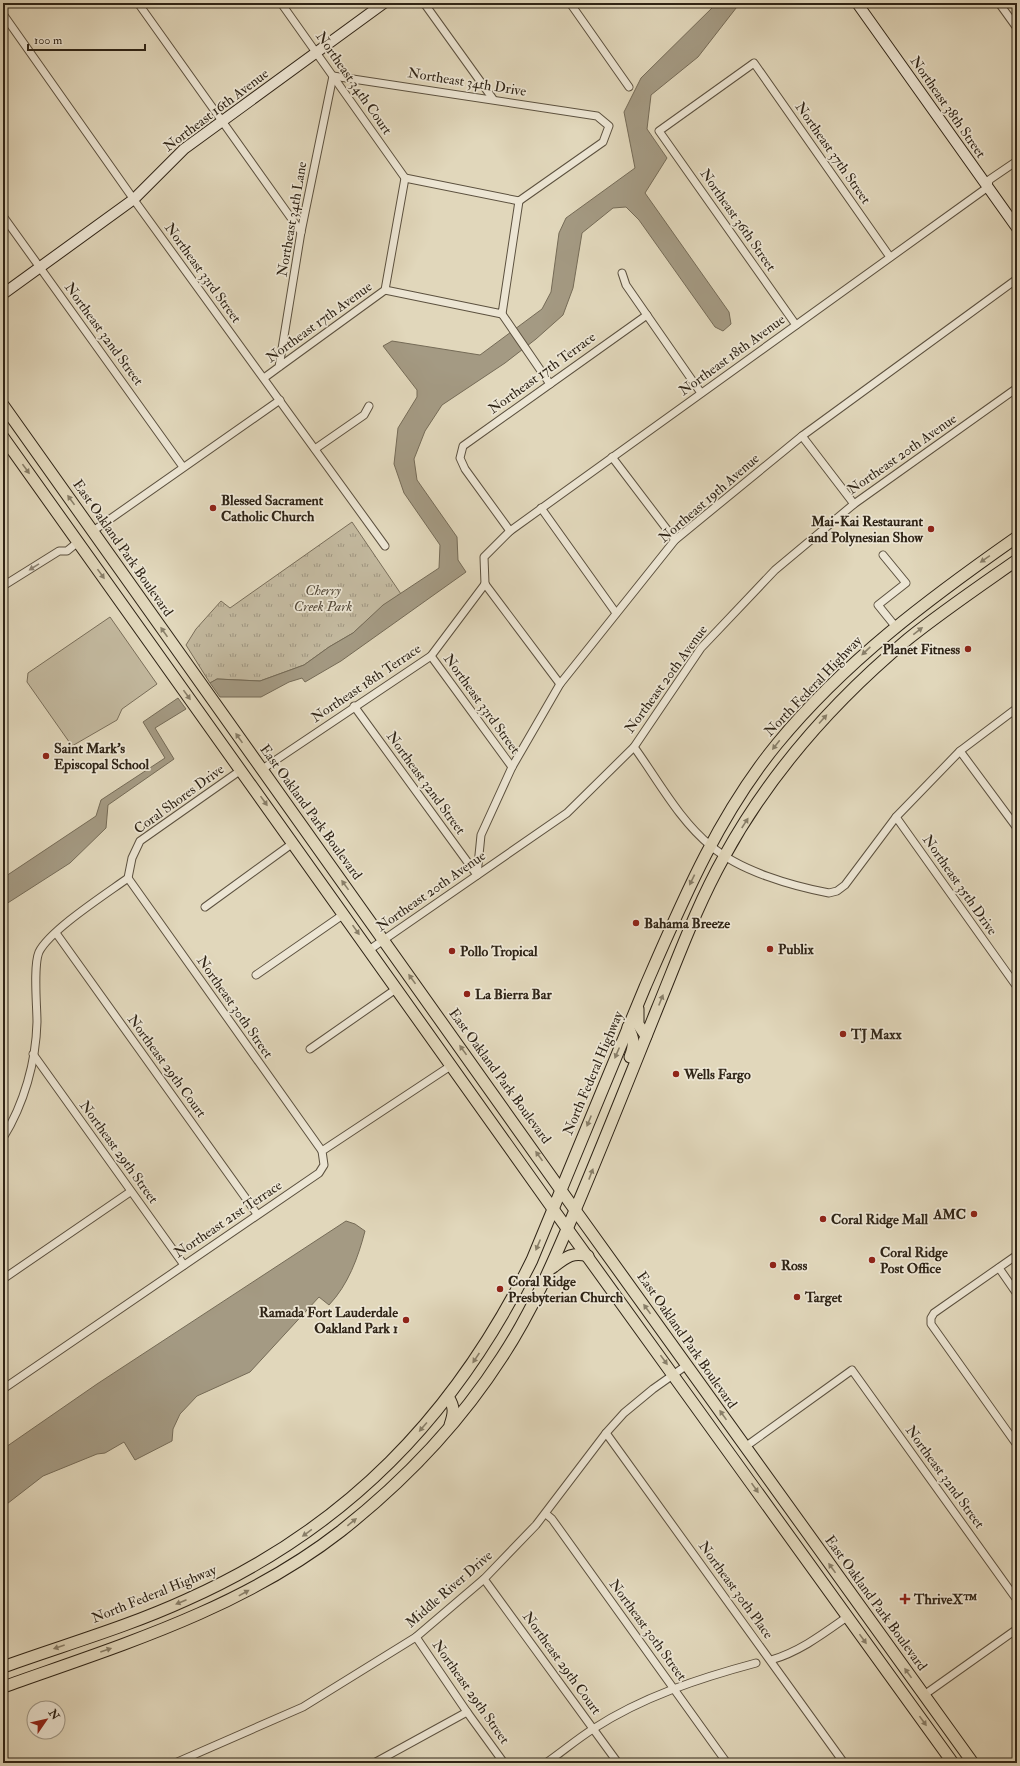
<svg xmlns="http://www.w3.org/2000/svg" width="1020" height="1766" viewBox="0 0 1020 1766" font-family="'IM FELL Double Pica',serif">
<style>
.grass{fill:url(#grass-tufts);stroke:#796e5a}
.pitch{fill:#c3b99f;stroke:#796e5a}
.water{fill:#a49a83;stroke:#756b57}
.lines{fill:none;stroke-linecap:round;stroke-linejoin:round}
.street-casing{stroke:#5c513f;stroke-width:9}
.secondary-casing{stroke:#2f2416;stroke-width:12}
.primary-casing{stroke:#2f2416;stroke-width:13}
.street{stroke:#ece5d3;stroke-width:7}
.secondary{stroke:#ece5d3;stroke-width:10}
.primary{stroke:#e1d7bb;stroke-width:11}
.oneway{fill:#887e68}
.oneway2{fill:#8e8474}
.poi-dot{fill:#8f2418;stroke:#ece5d3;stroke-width:1.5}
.labels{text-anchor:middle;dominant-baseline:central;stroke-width:3.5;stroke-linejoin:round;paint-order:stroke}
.street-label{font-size:14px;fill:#2f2416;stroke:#ece5d3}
.poi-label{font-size:14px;font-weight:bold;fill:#2f2416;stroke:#ece5d3;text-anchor:start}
.park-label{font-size:14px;font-style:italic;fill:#544938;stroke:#ece5d3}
</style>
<defs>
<pattern id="grass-tufts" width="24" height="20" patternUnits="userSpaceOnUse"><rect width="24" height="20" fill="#c3b99f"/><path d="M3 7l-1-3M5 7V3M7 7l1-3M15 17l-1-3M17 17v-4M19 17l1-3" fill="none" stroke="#9f9681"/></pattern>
</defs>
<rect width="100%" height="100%" fill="#e1d7bb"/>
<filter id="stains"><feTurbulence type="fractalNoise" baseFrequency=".005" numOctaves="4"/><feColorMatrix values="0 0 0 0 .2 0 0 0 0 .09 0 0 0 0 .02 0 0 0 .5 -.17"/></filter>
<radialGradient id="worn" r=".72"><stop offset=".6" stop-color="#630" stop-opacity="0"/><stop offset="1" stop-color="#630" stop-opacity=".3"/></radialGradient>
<polygon class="grass" points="352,522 401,594 382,607 353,633 329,647 304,665 260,681 217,679 210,683 186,645 196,629 221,601 230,608"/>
<polygon class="pitch" points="110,617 157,684 122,709 117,720 72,746 27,682 28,673"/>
<g class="water">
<polygon points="717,3 740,3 698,57 651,95 647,129 667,158 645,193 729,312 731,324 723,331 715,327 639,220 626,207 613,208 582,233 573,288 563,315 536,339 505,363 442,405 425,431 414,459 417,480 457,537 458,560 466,572 341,661 305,682 302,678 289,682 261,697 220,697 210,683 217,679 260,681 304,665 329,647 353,633 383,605 439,568 440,545 404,493 394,464 398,428 417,397 417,390 383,346 392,341 480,355 542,309 551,292 559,233 566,218 635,168 624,112 641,78"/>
<polygon points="178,698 186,709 155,728 174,759 108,805 106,828 70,863 3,906 3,878 96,816 101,800 165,758 143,722"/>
<path d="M346,1221L355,1224L365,1231C358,1258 348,1285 329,1305L319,1297L250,1372L197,1396L180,1414L173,1429L172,1441L135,1460L124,1442L105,1453L97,1454L43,1476L3,1507V1449L97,1384Z"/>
</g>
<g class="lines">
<g class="street-casing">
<g id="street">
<polyline points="138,3 301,232"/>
<polyline points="281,3 405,178"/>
<polyline points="424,3 493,99"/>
<polyline points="570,3 629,87"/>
<polyline points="999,3 1017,28"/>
<polyline points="3,14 137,204 385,546"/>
<polyline points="3,216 183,467"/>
<polyline points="622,273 626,285 701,393"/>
<polyline points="385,290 502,314 519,201"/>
<polyline points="502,314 550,384"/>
<polyline points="796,325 659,131 754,63 890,257"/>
<polyline points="264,378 279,367 385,290 405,178 519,201 603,142 609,126 597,116 333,76 301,232 279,367"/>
<polyline points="802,436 854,504"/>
<polyline points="315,449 364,415 369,406"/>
<polyline points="612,457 675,540"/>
<polyline points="541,508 616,613"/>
<polyline points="93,531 280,400"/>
<polyline points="510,531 465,469 460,458 463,446 647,315"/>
<polyline points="883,555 906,583 878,605 895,626"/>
<polyline points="485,584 484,557 510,531 988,187 989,180 1017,161"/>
<polyline points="485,584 560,684"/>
<polyline points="3,586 59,551 67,551 78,542"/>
<polyline points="431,656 512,767"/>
<polyline points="354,706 477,875"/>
<path d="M634,747C658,780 679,820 711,846C740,871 792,886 829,893L837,891L845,885L896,817L960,751L1017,708"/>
<polyline points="960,751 1017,828"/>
<polyline points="261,770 431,656 485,584"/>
<polyline points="896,817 1017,987"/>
<polyline points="477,875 481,835 512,767 560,684 675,540 802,436 1017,279"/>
<polyline points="128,878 322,1151"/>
<polyline points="205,907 293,843"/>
<polyline points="56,933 257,1214"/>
<polyline points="369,950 567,813 634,747 701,648 775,570 854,504 1017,388"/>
<polyline points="256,975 344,914"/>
<polyline points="310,1049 396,989"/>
<polyline points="33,1054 184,1265"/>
<path d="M3,1138C24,1104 36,1062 37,1022C37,1006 33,966 39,952C50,930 106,894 128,878L132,858L140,841L241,770"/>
<polyline points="1017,1255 934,1313 931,1318 931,1324 1017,1445"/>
<polyline points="999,1268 1017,1294"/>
<polyline points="3,1279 130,1192"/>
<polyline points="3,1389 319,1173 324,1165 322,1151 452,1065"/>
<polyline points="606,1433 844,1763"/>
<polyline points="745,1447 852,1370 1017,1600"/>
<polyline points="546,1514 552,1519 727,1763"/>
<polyline points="484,1579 618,1763"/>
<polyline points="416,1637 467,1712 504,1763"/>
<path d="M771,1660C799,1652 823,1634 847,1617"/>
<polyline points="924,1695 1017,1629"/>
<polyline points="175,1763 303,1707 416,1637 484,1579 536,1525 606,1433 624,1413 653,1389 687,1365"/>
<polyline points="374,1763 467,1712"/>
<path d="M546,1763C562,1752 577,1739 593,1729C642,1697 700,1678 756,1663"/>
</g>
</g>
<g class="secondary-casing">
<g id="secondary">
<polyline points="857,3 1017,228"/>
<polyline points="3,294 134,199 184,149 384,3"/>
</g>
</g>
<g class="primary-casing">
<g id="primary">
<polyline points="3,405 575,1210 973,1763"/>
<polyline points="3,437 553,1209 953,1763"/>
<polyline points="638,1009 638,1024 646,1036"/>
<path d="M628,1027C634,1039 635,1045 630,1057"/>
<path d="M552,1268C565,1258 572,1251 588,1256"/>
<path d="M448,1397C455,1407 454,1413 450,1425"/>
<path d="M3,1667C64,1645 127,1627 186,1600C346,1529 455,1416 532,1260C570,1169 607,1077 645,987C682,902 718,816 777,744C845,661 930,598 1017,537"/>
<path d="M3,1687C121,1645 241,1609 341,1531C403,1482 459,1424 502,1357C533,1310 554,1260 576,1208C604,1142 630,1076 657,1009C678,958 697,905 724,857C770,773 835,700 908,639C943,611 980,586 1017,560"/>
</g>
</g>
<use href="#street" class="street"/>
<use href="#secondary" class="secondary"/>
<use href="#primary" class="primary"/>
</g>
<defs><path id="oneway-solid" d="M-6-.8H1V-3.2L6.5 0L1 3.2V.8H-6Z"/></defs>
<g class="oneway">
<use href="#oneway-solid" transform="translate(26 469) rotate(54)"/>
<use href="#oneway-solid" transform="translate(71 500) rotate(-126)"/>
<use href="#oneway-solid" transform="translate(985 559) rotate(145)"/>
<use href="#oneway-solid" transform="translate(101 574) rotate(54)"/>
<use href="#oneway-solid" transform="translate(918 631) rotate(-38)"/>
<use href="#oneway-solid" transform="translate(164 632) rotate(-125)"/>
<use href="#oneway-solid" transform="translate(866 651) rotate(137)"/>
<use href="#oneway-solid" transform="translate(187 695) rotate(54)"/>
<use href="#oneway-solid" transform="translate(823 719) rotate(-48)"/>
<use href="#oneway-solid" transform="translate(239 738) rotate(-125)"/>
<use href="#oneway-solid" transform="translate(776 745) rotate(128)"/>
<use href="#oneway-solid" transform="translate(264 801) rotate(55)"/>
<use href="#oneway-solid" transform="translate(745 823) rotate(-57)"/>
<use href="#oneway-solid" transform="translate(692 880) rotate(116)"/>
<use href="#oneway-solid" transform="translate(345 885) rotate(-126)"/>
<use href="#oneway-solid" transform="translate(356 930) rotate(55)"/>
<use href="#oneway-solid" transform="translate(412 979) rotate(-126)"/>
<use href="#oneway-solid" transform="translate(661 1000) rotate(-68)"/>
<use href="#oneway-solid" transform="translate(463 1050) rotate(-126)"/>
<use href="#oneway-solid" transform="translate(617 1053) rotate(113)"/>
<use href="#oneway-solid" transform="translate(589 1121) rotate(112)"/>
<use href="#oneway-solid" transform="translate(539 1156) rotate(-126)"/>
<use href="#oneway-solid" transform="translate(591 1174) rotate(-69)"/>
<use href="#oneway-solid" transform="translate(538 1245) rotate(113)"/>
<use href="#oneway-solid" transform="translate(647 1309) rotate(-126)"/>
<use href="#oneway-solid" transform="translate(476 1358) rotate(124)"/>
<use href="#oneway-solid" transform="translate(664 1360) rotate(54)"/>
<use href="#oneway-solid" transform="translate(723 1415) rotate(-125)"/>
<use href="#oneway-solid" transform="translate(423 1427) rotate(131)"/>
<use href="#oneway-solid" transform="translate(755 1488) rotate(55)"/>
<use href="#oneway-solid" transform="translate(352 1522) rotate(-39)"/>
<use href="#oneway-solid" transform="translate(307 1533) rotate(144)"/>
<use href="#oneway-solid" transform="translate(832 1568) rotate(-126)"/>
<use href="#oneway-solid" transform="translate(244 1593) rotate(-29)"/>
<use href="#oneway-solid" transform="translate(181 1602) rotate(157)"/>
<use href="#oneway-solid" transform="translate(863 1639) rotate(54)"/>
<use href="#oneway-solid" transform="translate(59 1647) rotate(161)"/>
<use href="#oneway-solid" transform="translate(106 1650) rotate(-19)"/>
<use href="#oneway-solid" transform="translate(908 1673) rotate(-126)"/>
<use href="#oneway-solid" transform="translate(923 1721) rotate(54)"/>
</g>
<use class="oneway2" href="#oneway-solid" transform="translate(34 567) rotate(148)"/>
<g class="poi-dot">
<circle cx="213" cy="508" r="4"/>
<circle cx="931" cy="529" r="4"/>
<circle cx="968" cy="649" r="4"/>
<circle cx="46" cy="756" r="4"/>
<circle cx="636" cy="923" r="4"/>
<circle cx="770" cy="949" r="4"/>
<circle cx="452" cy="951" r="4"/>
<circle cx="467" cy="994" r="4"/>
<circle cx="843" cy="1034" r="4"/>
<circle cx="676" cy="1074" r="4"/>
<circle cx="974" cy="1214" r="4"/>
<circle cx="823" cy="1219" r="4"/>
<circle cx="872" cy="1260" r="4"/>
<circle cx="773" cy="1265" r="4"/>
<circle cx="500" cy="1289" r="4"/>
<circle cx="797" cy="1297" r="4"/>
<circle cx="406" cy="1320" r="4"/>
<path d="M903 1593h4v4h4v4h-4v4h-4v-4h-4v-4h4z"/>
</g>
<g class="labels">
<g class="street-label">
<text transform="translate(467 82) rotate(9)">Northeast 34th Drive</text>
<text transform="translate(354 83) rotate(55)">Northeast 34th Court</text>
<text transform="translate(948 107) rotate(55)">Northeast 38th Street</text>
<text transform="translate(216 110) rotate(-37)">Northeast 16th Avenue</text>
<text transform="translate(833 153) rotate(55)">Northeast 37th Street</text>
<text transform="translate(292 219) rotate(-80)">Northeast 34th Lane</text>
<text transform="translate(738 220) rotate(55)">Northeast 36th Street</text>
<text transform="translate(203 273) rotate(54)">Northeast 33rd Street</text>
<text transform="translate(319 322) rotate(-36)">Northeast 17th Avenue</text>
<text transform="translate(104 334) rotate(54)">Northeast 32nd Street</text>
<text transform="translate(732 355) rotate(-36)">Northeast 18th Avenue</text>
<text transform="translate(542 373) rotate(-36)">Northeast 17th Terrace</text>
<text transform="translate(902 454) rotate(-35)">Northeast 20th Avenue</text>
<text transform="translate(709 498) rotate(-41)">Northeast 19th Avenue</text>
<text transform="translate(123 548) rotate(55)">East Oakland Park Boulevard</text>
<text transform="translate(666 679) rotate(-54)">Northeast 20th Avenue</text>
<text transform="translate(366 683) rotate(-34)">Northeast 18th Terrace</text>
<text transform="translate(813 686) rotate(-46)">North Federal Highway</text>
<text transform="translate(482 704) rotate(54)">Northeast 33rd Street</text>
<text transform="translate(426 783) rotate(54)">Northeast 32nd Street</text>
<text transform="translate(179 799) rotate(-36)">Coral Shores Drive</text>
<text transform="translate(311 812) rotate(54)">East Oakland Park Boulevard</text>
<text transform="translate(960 885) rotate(55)">Northeast 35th Drive</text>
<text transform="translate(431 891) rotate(-35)">Northeast 20th Avenue</text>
<text transform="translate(235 1007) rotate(55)">Northeast 30th Street</text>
<text transform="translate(167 1066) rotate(54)">Northeast 29th Court</text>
<text transform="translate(593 1073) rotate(-67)">North Federal Highway</text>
<text transform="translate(500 1076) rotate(54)">East Oakland Park Boulevard</text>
<text transform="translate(119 1152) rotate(54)">Northeast 29th Street</text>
<text transform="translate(228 1219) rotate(-34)">Northeast 21st Terrace</text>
<text transform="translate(687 1340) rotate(55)">East Oakland Park Boulevard</text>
<text transform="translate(945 1477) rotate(54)">Northeast 32nd Street</text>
<text transform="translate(449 1589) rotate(-41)">Middle River Drive</text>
<text transform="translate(736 1590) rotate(54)">Northeast 30th Place</text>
<text transform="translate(154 1594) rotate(-22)">North Federal Highway</text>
<text transform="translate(876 1603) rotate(54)">East Oakland Park Boulevard</text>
<text transform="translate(648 1630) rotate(54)">Northeast 30th Street</text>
<text transform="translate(562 1663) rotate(54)">Northeast 29th Court</text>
<text transform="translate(471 1692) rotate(55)">Northeast 29th Street</text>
</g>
<g class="poi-label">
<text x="221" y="500">Blessed Sacrament<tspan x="221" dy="16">Catholic Church</tspan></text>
<text x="923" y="521" text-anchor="end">Mai-Kai Restaurant<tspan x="923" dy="16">and Polynesian Show</tspan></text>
<text x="960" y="649" text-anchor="end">Planet Fitness</text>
<text x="54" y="748">Saint Mark's<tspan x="54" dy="16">Episcopal School</tspan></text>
<text x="644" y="923">Bahama Breeze</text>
<text x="778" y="949">Publix</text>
<text x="460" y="951">Pollo Tropical</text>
<text x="475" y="994">La Bierra Bar</text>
<text x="851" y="1034">TJ Maxx</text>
<text x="684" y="1074">Wells Fargo</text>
<text x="966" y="1214" text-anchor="end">AMC</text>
<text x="831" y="1219">Coral Ridge Mall</text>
<text x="880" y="1252">Coral Ridge<tspan x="880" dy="16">Post Office</tspan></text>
<text x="781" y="1265">Ross</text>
<text x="508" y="1281">Coral Ridge<tspan x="508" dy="16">Presbyterian Church</tspan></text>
<text x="805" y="1297">Target</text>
<text x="398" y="1312" text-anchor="end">Ramada Fort Lauderdale<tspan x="398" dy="16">Oakland Park 1</tspan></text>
<text x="914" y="1599">ThriveX™</text>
</g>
<g class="park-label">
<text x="323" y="590">Cherry<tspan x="323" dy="16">Creek Park</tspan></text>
</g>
</g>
<rect width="1020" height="1766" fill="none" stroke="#e1d7bb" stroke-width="16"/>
<rect x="4" y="4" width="1012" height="1758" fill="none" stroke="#2f2416" stroke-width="2"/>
<rect x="8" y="8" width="1004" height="1750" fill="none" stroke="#2f2416"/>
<g transform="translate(46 1720) rotate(56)"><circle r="19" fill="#ece5d3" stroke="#a09887"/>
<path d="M0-3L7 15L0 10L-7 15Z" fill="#8f2418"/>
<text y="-6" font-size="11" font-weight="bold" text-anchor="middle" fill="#2f2416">N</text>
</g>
<path d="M28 44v6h117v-6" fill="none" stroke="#2f2416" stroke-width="2"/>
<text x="34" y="44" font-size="12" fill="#2f2416" stroke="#ece5d3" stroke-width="3" paint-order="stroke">100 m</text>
<rect width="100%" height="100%" filter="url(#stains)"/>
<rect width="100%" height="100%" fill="url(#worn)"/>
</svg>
